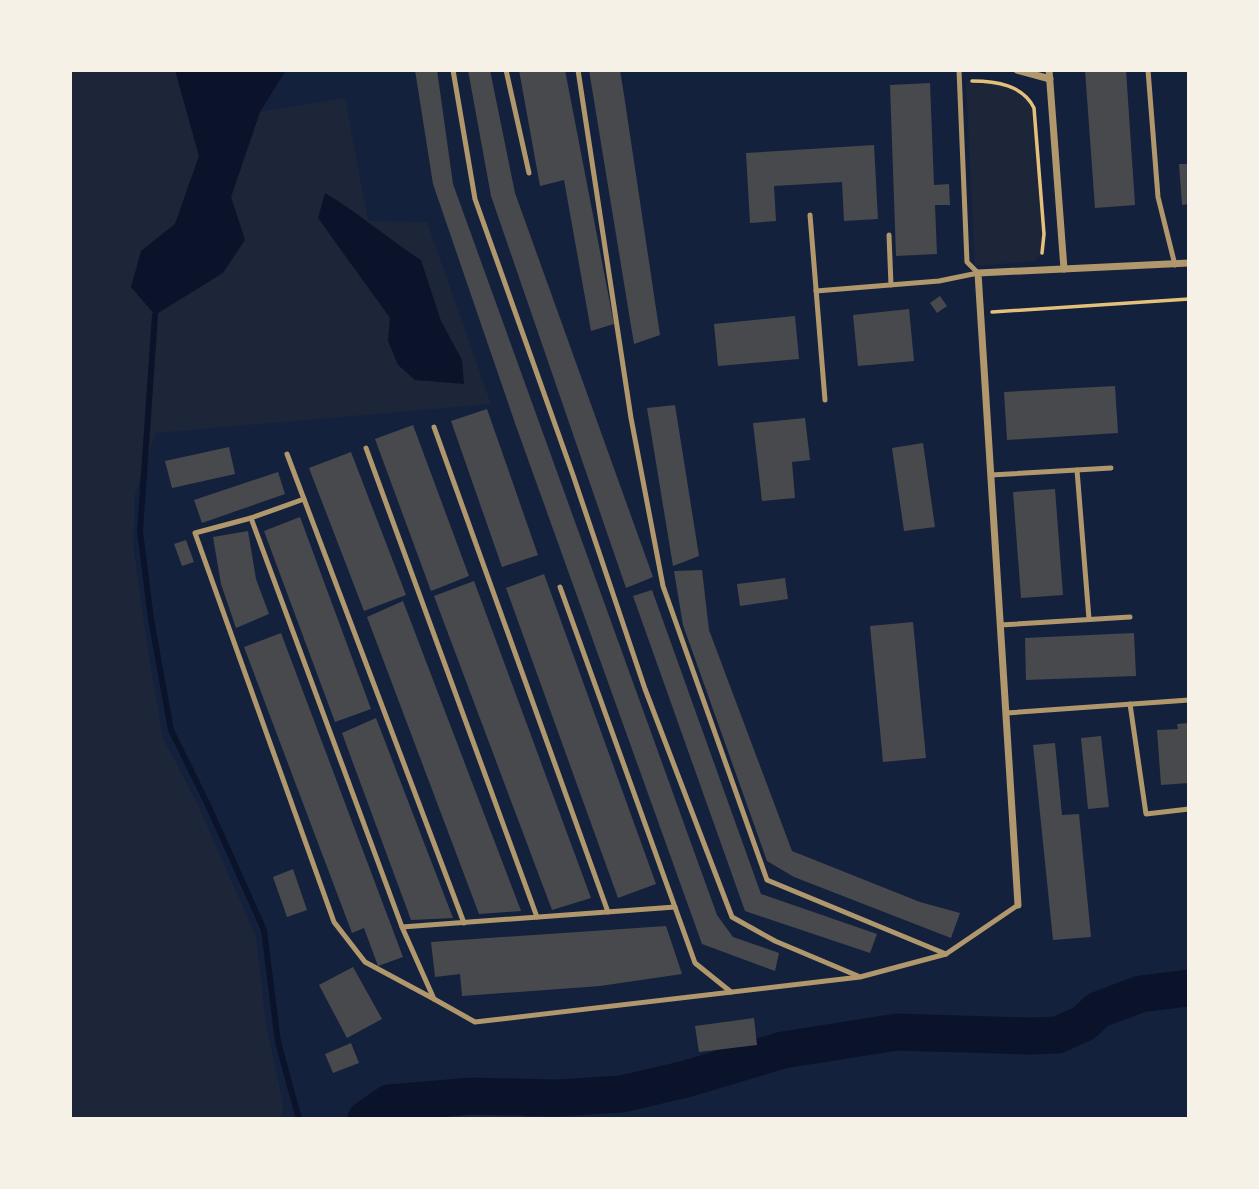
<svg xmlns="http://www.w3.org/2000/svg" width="1259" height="1189" viewBox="0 0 1259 1189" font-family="Mulish,sans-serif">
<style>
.green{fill:#1d2539}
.water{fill:#0b132b}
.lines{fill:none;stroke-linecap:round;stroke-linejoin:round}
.stream{stroke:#0b132b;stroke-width:6}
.river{stroke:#0b132b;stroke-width:37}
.building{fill:#48494c}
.path{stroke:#e5c07b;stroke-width:3.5}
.service{stroke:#b1986c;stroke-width:5}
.minor{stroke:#b1986c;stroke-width:7}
</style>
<rect width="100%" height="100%" fill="#14213d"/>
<g class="green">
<polygon points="70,70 175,70 199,156 175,224 141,251 244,240 231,197 260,112 345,98 368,221 427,222 491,404 156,433 135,494 133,544 148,651 163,738 199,807 256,937 266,1025 283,1103 282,1119 70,1119"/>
<path d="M966,81C991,81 1022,83 1034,108L1044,234L1042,253L1035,261L975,266Z"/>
<polygon points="520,1107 526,1119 385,1119 400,1110"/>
</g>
<g class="water">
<polygon points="175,70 286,70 260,112 231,197 245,240 223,273 155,315 131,287 141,251 175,224 199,156"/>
<path d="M325,193C359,213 388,239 421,260L441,321L462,360L464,384L415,380L398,365L388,341L390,318L318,218Z"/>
</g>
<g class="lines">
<polyline class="stream" points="155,315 140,531 151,619 171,730 208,805 264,930 278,1042 299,1119"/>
<polyline class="river" points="366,1119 389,1103 472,1096 557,1098 622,1094 686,1079 783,1050 897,1032 1030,1036 1058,1035 1084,1023 1098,1010 1140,994 1189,988"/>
</g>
<g class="building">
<polygon points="415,70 437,70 453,184 717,915 733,937 779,953 775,971 702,944 516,426 433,184"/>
<polygon points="468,70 490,70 515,193 653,577 626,588 491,196"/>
<polygon points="519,70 565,70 614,324 591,331 564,180 540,186"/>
<polygon points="589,70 620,70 624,95 660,335 634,344"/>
<polygon points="1085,70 1126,70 1135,205 1095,208"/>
<polygon points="930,83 934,185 949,184 950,205 935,205 937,254 896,256 890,85"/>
<polygon points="874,145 878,219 844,221 842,182 774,186 776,221 750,223 746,153"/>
<polygon points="1179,164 1189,164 1189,204 1182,205"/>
<polygon points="940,296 947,306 937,313 930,303"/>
<polygon points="909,309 914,361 858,366 853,315"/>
<polygon points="795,316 799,359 718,366 714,324"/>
<polygon points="1115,386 1118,433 1007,440 1004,392"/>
<polygon points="675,405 699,556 673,566 647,408"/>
<polygon points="487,409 538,555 502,567 451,421"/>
<polygon points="805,418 810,460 792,462 795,498 762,501 753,423"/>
<polygon points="413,425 469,576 431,591 375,439"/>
<polygon points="923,443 935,527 904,531 892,448"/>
<polygon points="229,447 235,474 172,488 165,461"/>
<polygon points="351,452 406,595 364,611 309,468"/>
<polygon points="278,472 285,494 202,523 194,500"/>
<polygon points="1055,489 1063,595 1021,598 1013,492"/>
<polygon points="300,517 371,709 335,722 264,531"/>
<polygon points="248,531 256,579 269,614 236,628 221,584 213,537"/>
<polygon points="186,540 194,562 182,566 174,544"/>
<polygon points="702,570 709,630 792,851 920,902 960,913 951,938 794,877 767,861 683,625 674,571"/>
<polygon points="544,574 656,884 618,898 506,588"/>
<polygon points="785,578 788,599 740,606 737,584"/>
<polygon points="474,581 591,898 552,910 434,596"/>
<polygon points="652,590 761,894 877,934 870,953 745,911 633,596"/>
<polygon points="403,601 521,911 479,914 367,617"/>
<polygon points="913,622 926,758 883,762 870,626"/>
<polygon points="281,633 403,957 378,966 364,928 352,933 244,647"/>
<polygon points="1134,633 1136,676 1026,680 1025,638"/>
<polygon points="376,718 453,918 411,920 342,733"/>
<polygon points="1189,723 1189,783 1161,785 1157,730 1178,729 1177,724"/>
<polygon points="1101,736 1109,807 1088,809 1081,738"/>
<polygon points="1055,743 1062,815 1079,814 1091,937 1053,940 1033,745"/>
<polygon points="293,869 307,910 287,917 273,877"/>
<polygon points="666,926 682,974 600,986 462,996 460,974 435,977 431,942"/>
<polygon points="353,967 382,1019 347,1038 319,985"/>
<polygon points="754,1018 757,1045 699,1052 695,1026"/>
<polygon points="351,1043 359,1063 333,1073 325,1054"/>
</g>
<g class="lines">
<g class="path">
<path d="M972,81C996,81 1023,85 1034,108L1044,234L1042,253"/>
<polyline points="992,312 1189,299"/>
</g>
<g class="service">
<polyline points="453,70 475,199 573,475 645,689 732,917 775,941 858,976"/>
<polyline points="506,70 529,173"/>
<polyline points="578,70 631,418 663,586 767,880 946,954"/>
<polyline points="959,70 967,262 978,273"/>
<polyline points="1148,70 1158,197 1175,265"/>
<polyline points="810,215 825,400"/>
<polyline points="889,235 891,285"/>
<polyline points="816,291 939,281 978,273"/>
<polyline points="434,427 608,912"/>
<polyline points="366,448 537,917"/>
<polyline points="287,454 464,923"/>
<polyline points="1077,470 1089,619"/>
<polyline points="991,475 1111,468"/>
<polyline points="304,499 251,518 402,927 434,999 475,1022 860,977 946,954 1018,905"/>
<polyline points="251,518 195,533 334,922 365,962 434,999"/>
<polyline points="560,587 695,963 731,992"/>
<polyline points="1000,625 1130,617"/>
<polyline points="1130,704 1146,814 1189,809"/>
<polyline points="1006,713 1189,700"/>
<polyline points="402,927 675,907"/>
</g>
<g class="minor">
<polyline points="1017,70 1050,79"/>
<polyline points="1049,70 1064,269"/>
<polyline points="1018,905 978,273 1189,263"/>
</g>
</g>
<rect width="1259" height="1189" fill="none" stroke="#f6f1e7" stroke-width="144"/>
</svg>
